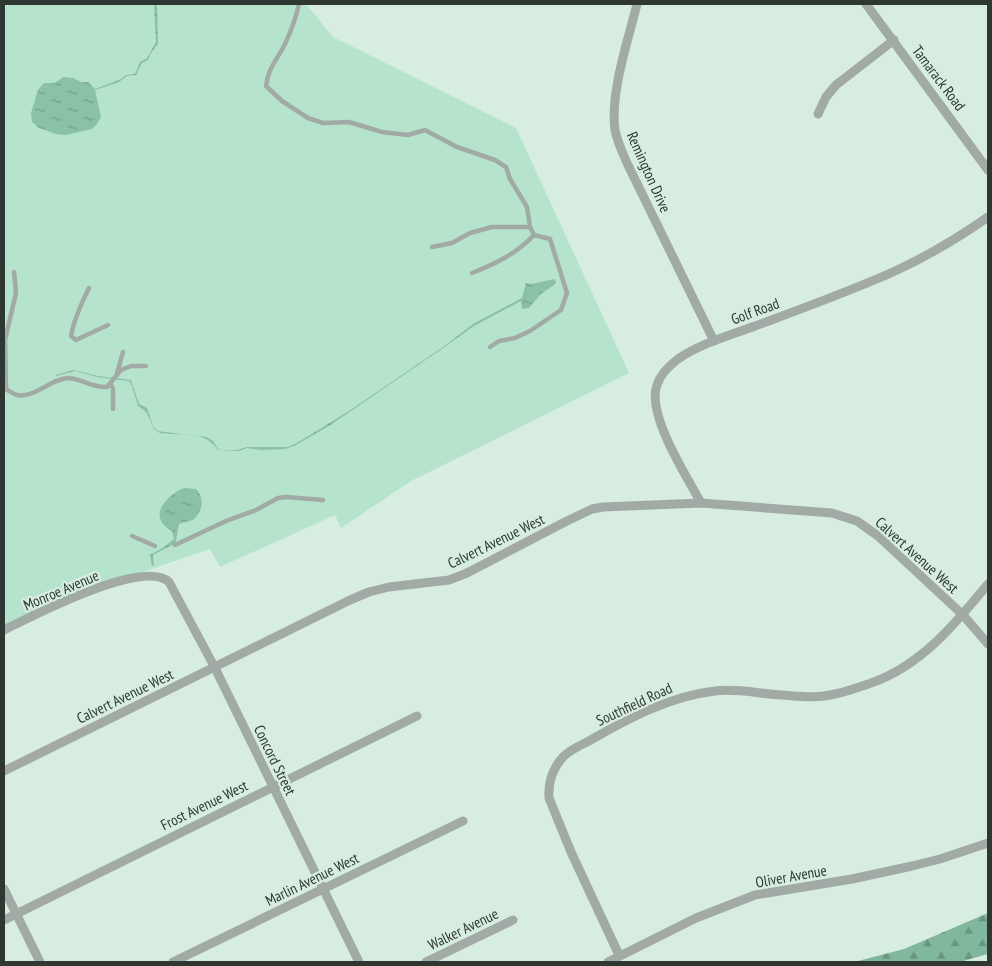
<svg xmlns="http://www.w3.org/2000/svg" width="992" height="966" viewBox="0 0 992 966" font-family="'PT Sans Narrow',sans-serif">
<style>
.grass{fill:#b6e3cc}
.forest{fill:url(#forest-firs)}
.water{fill:url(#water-ripples)}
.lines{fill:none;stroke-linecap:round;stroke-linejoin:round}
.lane{stroke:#a1aaa5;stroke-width:4.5}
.street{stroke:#a1aaa5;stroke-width:9}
.labels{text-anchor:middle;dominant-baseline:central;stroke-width:4.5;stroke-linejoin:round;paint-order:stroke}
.street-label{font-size:15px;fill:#2f3733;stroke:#d8ede2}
</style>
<defs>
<pattern id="forest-firs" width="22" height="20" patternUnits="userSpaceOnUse" patternTransform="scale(1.25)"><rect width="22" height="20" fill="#81b79d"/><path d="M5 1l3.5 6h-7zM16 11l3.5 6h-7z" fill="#6a9681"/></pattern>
<pattern id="water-ripples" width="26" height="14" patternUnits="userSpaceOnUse" patternTransform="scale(1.25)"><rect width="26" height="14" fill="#8bc1a7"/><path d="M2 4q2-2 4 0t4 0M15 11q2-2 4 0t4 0" fill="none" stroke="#729e89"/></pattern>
</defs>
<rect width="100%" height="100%" fill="#d8ede2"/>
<polygon class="grass" points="4,4 306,4 333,37 516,128 629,373 411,481 341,528 335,515 220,567 210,549 92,589 4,630"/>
<polygon class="forest" points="988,913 988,954 960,962 854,962 904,949"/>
<g class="water">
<polygon points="154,4 157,4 158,44 151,53 148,60 142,63 136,75 127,76 119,82 95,90 101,117 97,124 92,129 66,135 56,134 39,128 32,122 31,113 38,90 44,83 55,83 63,77 73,78 81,82 88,82 95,89 121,79 126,75 135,74 140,62 147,58 156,42"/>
<path d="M554,279L556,282L555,284L541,294L529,308L522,309L521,301L474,326L443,348L329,426L294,446L285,449L260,450L247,448L239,451L218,450C205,432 189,435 169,434C165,433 161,434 158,432C149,428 153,413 138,406L132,386L129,381L97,377L75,371L56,376L55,375L74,370L98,376L131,380L139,404L147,408L153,426L157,431L207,437L213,441L218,449L221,450H237L247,447H288L297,443L349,411L443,347L473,324L522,298L526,283L532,284Z"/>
<path d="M184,488L196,489C205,498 203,511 193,520L179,524L176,541L174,544L153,555L154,565L152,566L150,555L164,547L174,539L172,531C169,529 167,528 165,526C149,512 172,492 184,488Z"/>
</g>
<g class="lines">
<g class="lane">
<path d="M299,4C296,18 291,31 285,44C277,60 268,68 266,86L282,101L308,118L323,123L349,122L382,132L408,135L425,130L457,147L495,160L506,167L510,179L527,207L530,227L534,235L550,239L567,293L561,310L530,331L515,338L499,341L490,347"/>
<polyline points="432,247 452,243 470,233 492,227 530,227"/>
<path d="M14,272L16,293L5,340L6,389C9,391 13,394 17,395C34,399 51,378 69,378C82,379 94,388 107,387L121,370L131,366H146"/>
<path d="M472,273C495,264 516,254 534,235"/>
<path d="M89,288C81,304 74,319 71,336L76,340L108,325"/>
<polyline points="117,373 123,352"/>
<polyline points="111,384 113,389 113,409"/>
<polyline points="132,536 155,546"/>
<polyline points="175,545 226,521 256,510 278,498 286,497 323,500"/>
</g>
<g class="street">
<path d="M637,4C628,41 610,92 615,130C617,141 622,152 627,163L714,341"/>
<polyline points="866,4 988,170"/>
<polyline points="818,114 826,97 836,85 894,40"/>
<path d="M701,503C687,477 646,414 657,385C660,375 670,365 678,359C699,344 731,335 755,326C801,309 848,292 893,272C926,257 958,238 988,217"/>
<path d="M4,630C33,616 143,558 169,582L215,668L359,962"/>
<polyline points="4,771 350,600 369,592 389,587 449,580 467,573 565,522 592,509 603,507 701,503 832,513 857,521 878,536 963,615 988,644"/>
<polyline points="4,889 40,962"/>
<polyline points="4,920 417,716"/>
<path d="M619,955L571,852L549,798C548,783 553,768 563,757C570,750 581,745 589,741C627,719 670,696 715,691C737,688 760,694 782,695C796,696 811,698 824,696C840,694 856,688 871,683C921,666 956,623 988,584"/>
<polyline points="173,962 463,821"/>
<polyline points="426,962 513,920"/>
<polyline points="608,962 696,918 755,895 852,879 912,866 940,859 988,843"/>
</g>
</g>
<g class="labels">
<g class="street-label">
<text transform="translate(939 78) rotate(53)">Tamarack Road</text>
<text transform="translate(649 172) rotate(66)">Remington Drive</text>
<text transform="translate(755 311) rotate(-20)">Golf Road</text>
<text transform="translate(496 541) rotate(-26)">Calvert Avenue West</text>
<text transform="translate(917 555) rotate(42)">Calvert Avenue West</text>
<text transform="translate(61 590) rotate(-23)">Monroe Avenue</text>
<text transform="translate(125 696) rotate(-26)">Calvert Avenue West</text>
<text transform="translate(634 704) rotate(-25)">Southfield Road</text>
<text transform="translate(275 760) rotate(64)">Concord Street</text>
<text transform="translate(204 805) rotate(-26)">Frost Avenue West</text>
<text transform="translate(791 876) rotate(-10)">Oliver Avenue</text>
<text transform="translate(312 879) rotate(-26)">Marlin Avenue West</text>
<text transform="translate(463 929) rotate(-26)">Walker Avenue</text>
</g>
</g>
<rect width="992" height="966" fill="none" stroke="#2f3733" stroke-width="10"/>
</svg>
